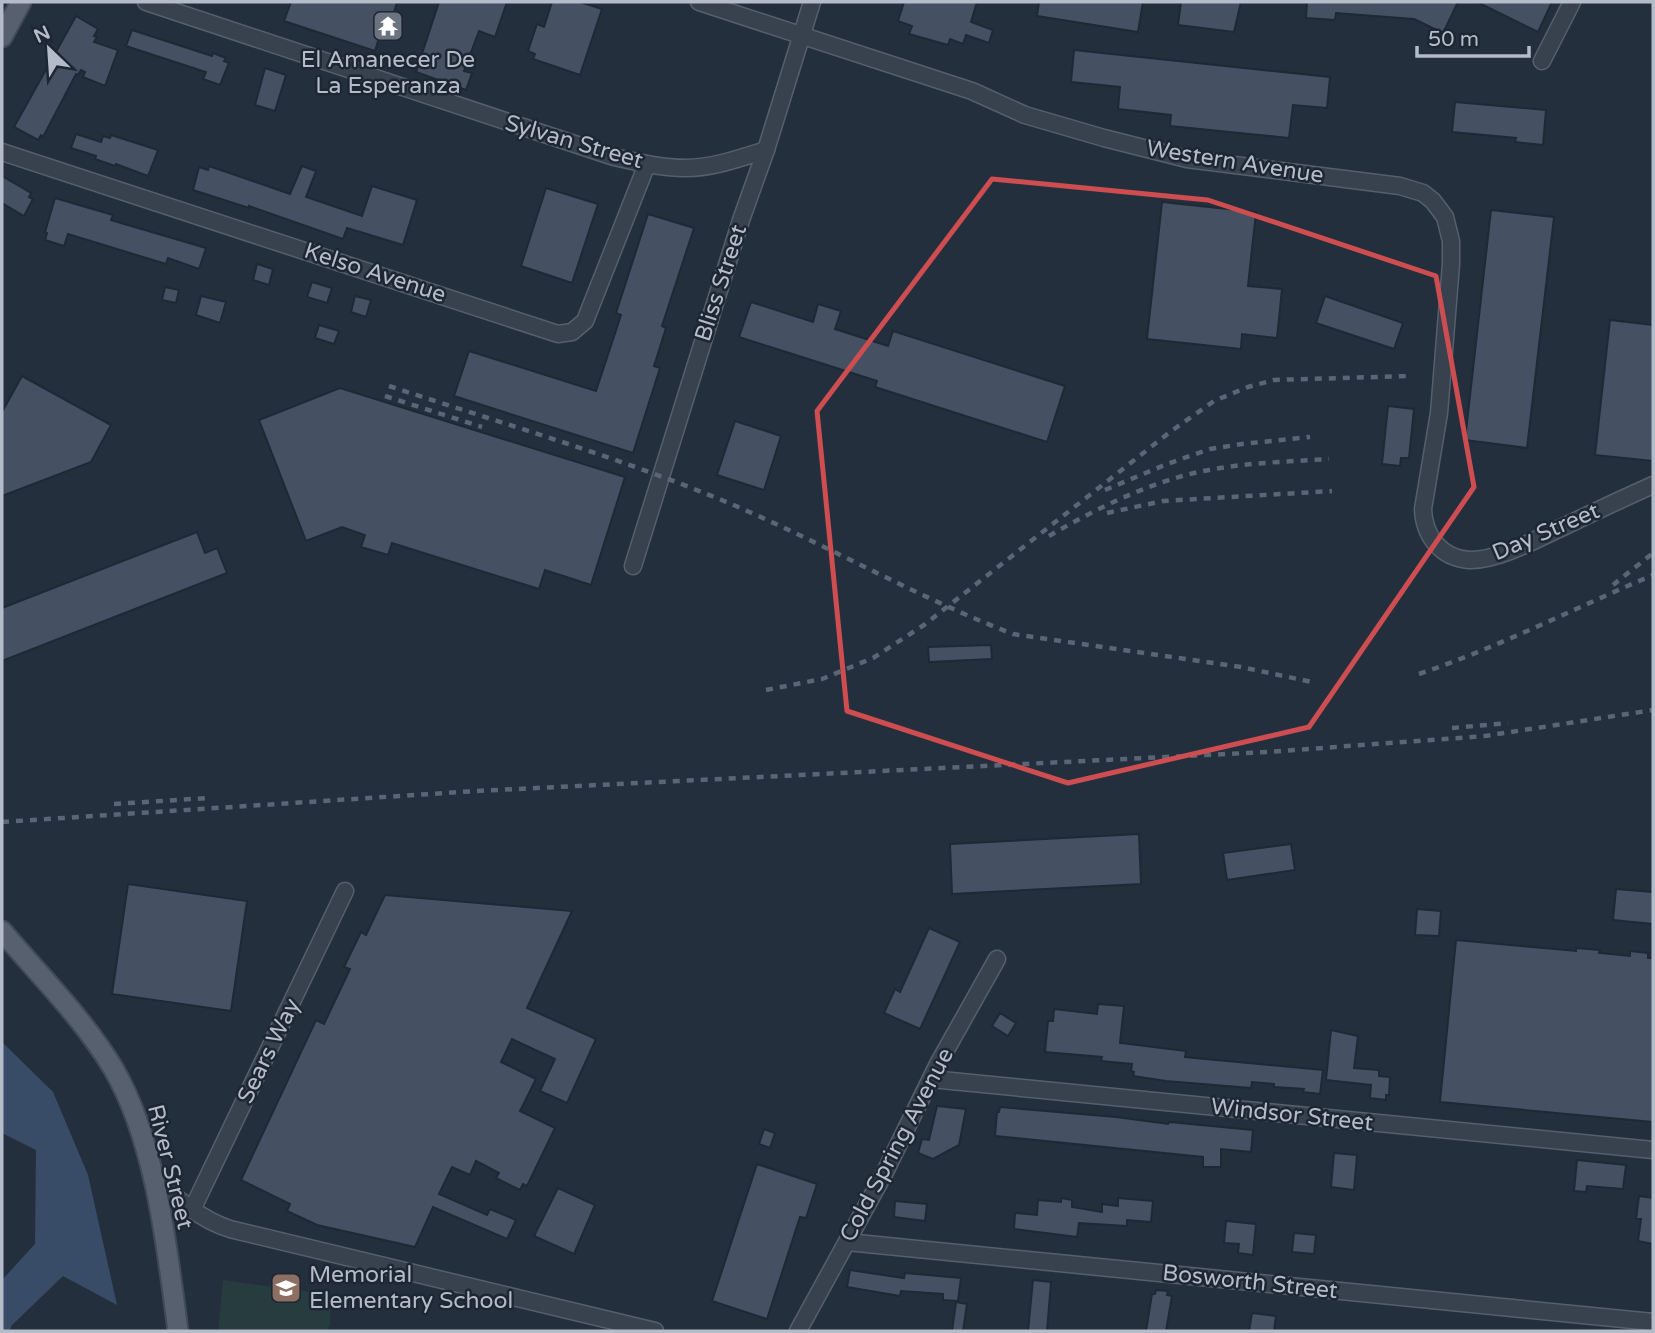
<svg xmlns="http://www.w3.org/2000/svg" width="1655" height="1333" viewBox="0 0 1655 1333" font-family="'Varela Round',sans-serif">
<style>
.green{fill:#263c3f}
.water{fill:#394c67}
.building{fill:#455162;stroke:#1f2835;stroke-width:2}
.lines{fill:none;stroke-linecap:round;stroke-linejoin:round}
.minor-casing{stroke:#565f6c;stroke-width:19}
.major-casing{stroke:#414a57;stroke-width:23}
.minor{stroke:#38414e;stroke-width:16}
.major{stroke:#56606e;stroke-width:19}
.rail{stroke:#5a6575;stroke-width:4.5;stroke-dasharray:7 7;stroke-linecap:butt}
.marked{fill:none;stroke:#ce4d50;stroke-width:5;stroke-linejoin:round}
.labels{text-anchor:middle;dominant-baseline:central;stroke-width:5;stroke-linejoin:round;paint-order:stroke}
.poi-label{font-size:23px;fill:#b4bcc9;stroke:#1d2633}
.street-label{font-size:23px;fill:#b4bcc9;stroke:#1d2633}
</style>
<rect width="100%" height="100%" fill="#242f3e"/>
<polygon class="green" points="223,1280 330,1295 330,1324 327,1331 218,1331"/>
<polygon class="water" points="2,1042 53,1092 88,1175 117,1305 63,1276 12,1325 9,1331 2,1331 2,1280 35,1244 36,1150 2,1133"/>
<g class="building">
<polygon points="291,2 397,2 392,20 385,18 375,51 284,21"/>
<polygon points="439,2 507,2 495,37 479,31 464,71 472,73 466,90 416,72"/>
<polygon points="552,2 580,2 602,9 580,75 533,59 535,54 528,51 537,24 544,27"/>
<polygon points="904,2 977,2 971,22 993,30 989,43 966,35 963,44 950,39 948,45 909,34 912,26 898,21"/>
<polygon points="1039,2 1143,2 1138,32 1037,16"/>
<polygon points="1181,2 1241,2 1234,32 1178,25"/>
<polygon points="1307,2 1458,2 1443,33 1414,19 1336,13 1335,20 1306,18"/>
<polygon points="1477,2 1552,2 1538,32"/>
<polygon points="76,16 98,29 94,36 97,37 94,42 118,50 105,86 83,77 85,72 81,70 78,75 76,74 43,137 41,135 38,140 14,127"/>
<polygon points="132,30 212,56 213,53 226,58 224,61 229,63 220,85 203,79 206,72 126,46"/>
<polygon points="1074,50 1330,77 1327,108 1293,105 1289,138 1170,126 1171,115 1118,109 1120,87 1071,82"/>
<polygon points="265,68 286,75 275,111 255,105"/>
<polygon points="1455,102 1546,110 1543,145 1515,142 1516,138 1452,132"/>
<polygon points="76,134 101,142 103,136 110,138 111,135 158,150 148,176 116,164 115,166 95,159 96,156 71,148"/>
<polygon points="209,166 290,194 302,166 316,171 306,197 362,216 372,186 417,200 403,245 347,228 343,239 249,206 249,208 193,190 199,167 208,170"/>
<polygon points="2,176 31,193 29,197 33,199 24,216 2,203"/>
<polygon points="546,188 598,204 572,283 521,266"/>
<polygon points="55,198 113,215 111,220 206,248 199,269 168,258 166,264 68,234 64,246 45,240 47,233 45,232"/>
<polygon points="1162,202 1256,212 1248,286 1282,289 1277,338 1242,334 1241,349 1147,339"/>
<polygon points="1491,210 1554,217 1527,448 1465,440"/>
<polygon points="648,214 694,228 662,326 666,328 654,366 660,368 633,453 454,396 469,351 596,391 621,315 616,313"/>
<polygon points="257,264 273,269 269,285 253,280"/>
<polygon points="312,282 332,288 327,303 307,297"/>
<polygon points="165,287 179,290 176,303 162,300"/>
<polygon points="201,296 226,302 220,323 196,315"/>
<polygon points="355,296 371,300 366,317 351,312"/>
<polygon points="1325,296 1403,323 1394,349 1316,323"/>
<polygon points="751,302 813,322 818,304 841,311 835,329 888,346 893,331 1065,386 1047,442 875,387 877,381 739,337"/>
<polygon points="1610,320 1653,325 1653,461 1595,455"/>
<polygon points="319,325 339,331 334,344 315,338"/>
<polygon points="22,376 111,425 91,462 2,496 2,412"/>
<polygon points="340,388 625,477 591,585 545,570 539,589 392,543 388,555 361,547 365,535 342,527 306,541 259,420"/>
<polygon points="1388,406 1414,409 1409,458 1401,458 1400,466 1382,464"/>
<polygon points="735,421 781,436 764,490 717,475"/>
<polygon points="197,532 205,553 217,548 227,573 2,661 2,608"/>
<polygon points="991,645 992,659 929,662 928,647"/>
<polygon points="1139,834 1141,884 952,894 950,844"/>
<polygon points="1291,844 1295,870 1227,880 1223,853"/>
<polygon points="128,884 247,901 231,1011 112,994"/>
<polygon points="1616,889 1653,892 1653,924 1613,920"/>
<polygon points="385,895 572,911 527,1008 596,1039 567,1103 540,1091 555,1059 512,1039 501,1062 536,1079 520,1111 555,1128 527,1186 523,1184 520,1190 496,1178 499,1173 476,1161 470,1175 452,1167 439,1194 487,1215 490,1209 516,1220 507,1239 433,1207 415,1247 317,1225 287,1211 290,1204 241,1180 316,1020 324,1024 350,969 344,967 361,932 366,935"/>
<polygon points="1417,909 1441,911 1439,936 1415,935"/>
<polygon points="929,928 960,942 920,1029 884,1013 895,989 900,992"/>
<polygon points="1456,940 1576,951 1576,948 1600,950 1599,953 1630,956 1630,951 1648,953 1648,958 1653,958 1653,1122 1440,1102"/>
<polygon points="1098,1004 1124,1006 1120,1043 1186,1051 1185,1057 1323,1070 1320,1094 1303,1092 1304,1089 1274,1087 1274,1084 1252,1082 1251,1088 1166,1081 1133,1076 1134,1072 1131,1071 1132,1064 1101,1061 1102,1057 1045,1052 1048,1021 1053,1021 1054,1009 1097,1014"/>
<polygon points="1000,1013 1016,1023 1008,1036 992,1026"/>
<polygon points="1331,1030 1358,1036 1354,1068 1379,1070 1379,1076 1390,1077 1389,1095 1386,1095 1386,1100 1370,1098 1371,1085 1326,1080"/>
<polygon points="937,1106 966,1109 959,1145 933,1159 918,1153 922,1139 929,1140"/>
<polygon points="1000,1107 1116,1117 1168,1124 1169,1122 1253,1130 1251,1152 1221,1149 1221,1167 1203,1167 1203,1157 995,1136 997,1112 999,1112"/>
<polygon points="764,1129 775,1133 770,1148 759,1144"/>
<polygon points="1334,1153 1357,1155 1354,1190 1331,1187"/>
<polygon points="1577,1160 1626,1165 1623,1189 1587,1186 1586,1192 1574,1191"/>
<polygon points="757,1164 817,1184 806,1218 800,1217 767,1319 712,1301"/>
<polygon points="558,1188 595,1205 574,1254 534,1236"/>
<polygon points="1639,1196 1653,1198 1653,1244 1638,1241 1641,1219 1636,1219"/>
<polygon points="1061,1198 1072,1200 1072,1207 1102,1212 1102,1204 1118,1206 1118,1198 1153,1201 1151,1222 1127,1220 1127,1226 1079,1223 1077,1237 1014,1229 1015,1213 1037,1215 1038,1200 1061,1202"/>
<polygon points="895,1201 927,1204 925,1221 894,1217"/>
<polygon points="1226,1221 1256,1224 1253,1255 1238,1253 1239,1244 1224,1243"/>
<polygon points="1294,1233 1316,1235 1314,1254 1292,1252"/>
<polygon points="850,1270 904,1278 905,1273 961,1278 958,1301 943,1300 943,1294 901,1291 900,1296 847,1287"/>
<polygon points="1033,1280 1051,1282 1047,1331 1028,1331"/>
<polygon points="1156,1290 1168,1291 1167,1295 1172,1296 1166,1331 1146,1331 1152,1294 1155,1294"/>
<polygon points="956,1302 967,1304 963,1331 952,1331"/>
<polygon points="1252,1313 1276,1316 1274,1331 1249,1331"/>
</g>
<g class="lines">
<g class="minor-casing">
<g id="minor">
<path d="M146,2L614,157C637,162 661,168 685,168C713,168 740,158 766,150"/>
<path d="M699,2L972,91L1025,115L1104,138L1187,159L1400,186L1423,193L1433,201L1445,217L1451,241V264L1439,413L1423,509C1424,536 1441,558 1469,560C1498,561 1539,538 1565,526C1594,512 1624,498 1653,485"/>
<polyline points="1542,61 1572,2"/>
<polyline points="2,152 558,334 572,332 585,321 647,164"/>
<polyline points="633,566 741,220 766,150 812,2"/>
<polyline points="931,1079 1653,1150"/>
<path d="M152,1176C176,1198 199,1219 230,1229L655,1331"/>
<polyline points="192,1210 345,891"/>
<polyline points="847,1242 1653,1322"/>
<polyline points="798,1331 884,1174 938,1064 997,959"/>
</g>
</g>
<g class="major-casing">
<g id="major">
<polyline points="2,37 21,2"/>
<path d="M2,931C39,975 83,1018 113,1068C156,1141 167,1248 178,1331"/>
</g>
</g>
<use href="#minor" class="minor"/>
<use href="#major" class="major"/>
<g class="rail">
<path d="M389,386C501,423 615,456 724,501C822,542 914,596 1013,634L1241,667L1312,682"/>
<polyline points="385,396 482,427"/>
<polyline points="1105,490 1167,464 1210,449 1242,444 1310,437"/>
<polyline points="1107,513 1163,501 1332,491"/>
<path d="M1049,536C1092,511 1138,488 1186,475C1232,463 1281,462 1329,459"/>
<polyline points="1613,585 1653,553"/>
<path d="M1419,674C1499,647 1575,608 1653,575"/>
<polyline points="766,690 822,679 873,658 924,625 1170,432 1214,401 1248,387 1274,380 1410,376"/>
<polyline points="1452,728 1508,723"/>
<polyline points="114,804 208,798"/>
<polyline points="2,822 476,791 1267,752 1485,736 1653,710"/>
</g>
</g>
<path class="marked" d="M992,179L1208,200L1436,276L1474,487L1309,727L1068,783L847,711L817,411Z"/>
<defs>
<g id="temple-square" transform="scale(1.575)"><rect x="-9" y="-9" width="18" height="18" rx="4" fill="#6b7280" stroke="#1d2633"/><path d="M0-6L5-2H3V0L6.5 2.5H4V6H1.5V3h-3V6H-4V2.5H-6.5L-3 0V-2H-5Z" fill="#fff"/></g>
<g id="school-square" transform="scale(1.575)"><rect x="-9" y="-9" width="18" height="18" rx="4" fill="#8d6e63" stroke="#1d2633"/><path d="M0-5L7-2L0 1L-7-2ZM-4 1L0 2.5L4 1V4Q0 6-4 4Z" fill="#fff"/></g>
</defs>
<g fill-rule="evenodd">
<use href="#temple-square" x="388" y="26"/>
<use href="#school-square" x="286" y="1288"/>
</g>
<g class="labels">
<g class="poi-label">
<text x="388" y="60">El Amanecer De<tspan x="388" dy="26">La Esperanza</tspan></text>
<text x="309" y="1275" text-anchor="start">Memorial<tspan x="309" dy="26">Elementary School</tspan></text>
</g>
<g class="street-label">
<text transform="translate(574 142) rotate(16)">Sylvan Street</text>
<text transform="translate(1235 162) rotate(9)">Western Avenue</text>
<text transform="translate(375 273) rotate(18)">Kelso Avenue</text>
<text transform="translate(721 283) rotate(-72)">Bliss Street</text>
<text transform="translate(1546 532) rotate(-23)">Day Street</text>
<text transform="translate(269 1051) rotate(-64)">Sears Way</text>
<text transform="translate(1292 1115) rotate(6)">Windsor Street</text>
<text transform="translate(897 1145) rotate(-62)">Cold Spring Avenue</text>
<text transform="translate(170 1167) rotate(76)">River Street</text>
<text transform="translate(1250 1282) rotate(6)">Bosworth Street</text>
</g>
</g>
<rect width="1655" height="1333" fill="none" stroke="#b4bcc9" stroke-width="7"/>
<g transform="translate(49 49) rotate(335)" stroke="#1d2633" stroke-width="5" paint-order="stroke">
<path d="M0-5L12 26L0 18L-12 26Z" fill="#b4bcc9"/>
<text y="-10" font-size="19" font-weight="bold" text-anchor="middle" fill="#b4bcc9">N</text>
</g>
<path d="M1417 46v10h112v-10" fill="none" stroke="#b4bcc9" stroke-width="3.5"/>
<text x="1428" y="46" font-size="21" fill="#b4bcc9" stroke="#1d2633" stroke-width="5" paint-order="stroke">50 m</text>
</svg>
